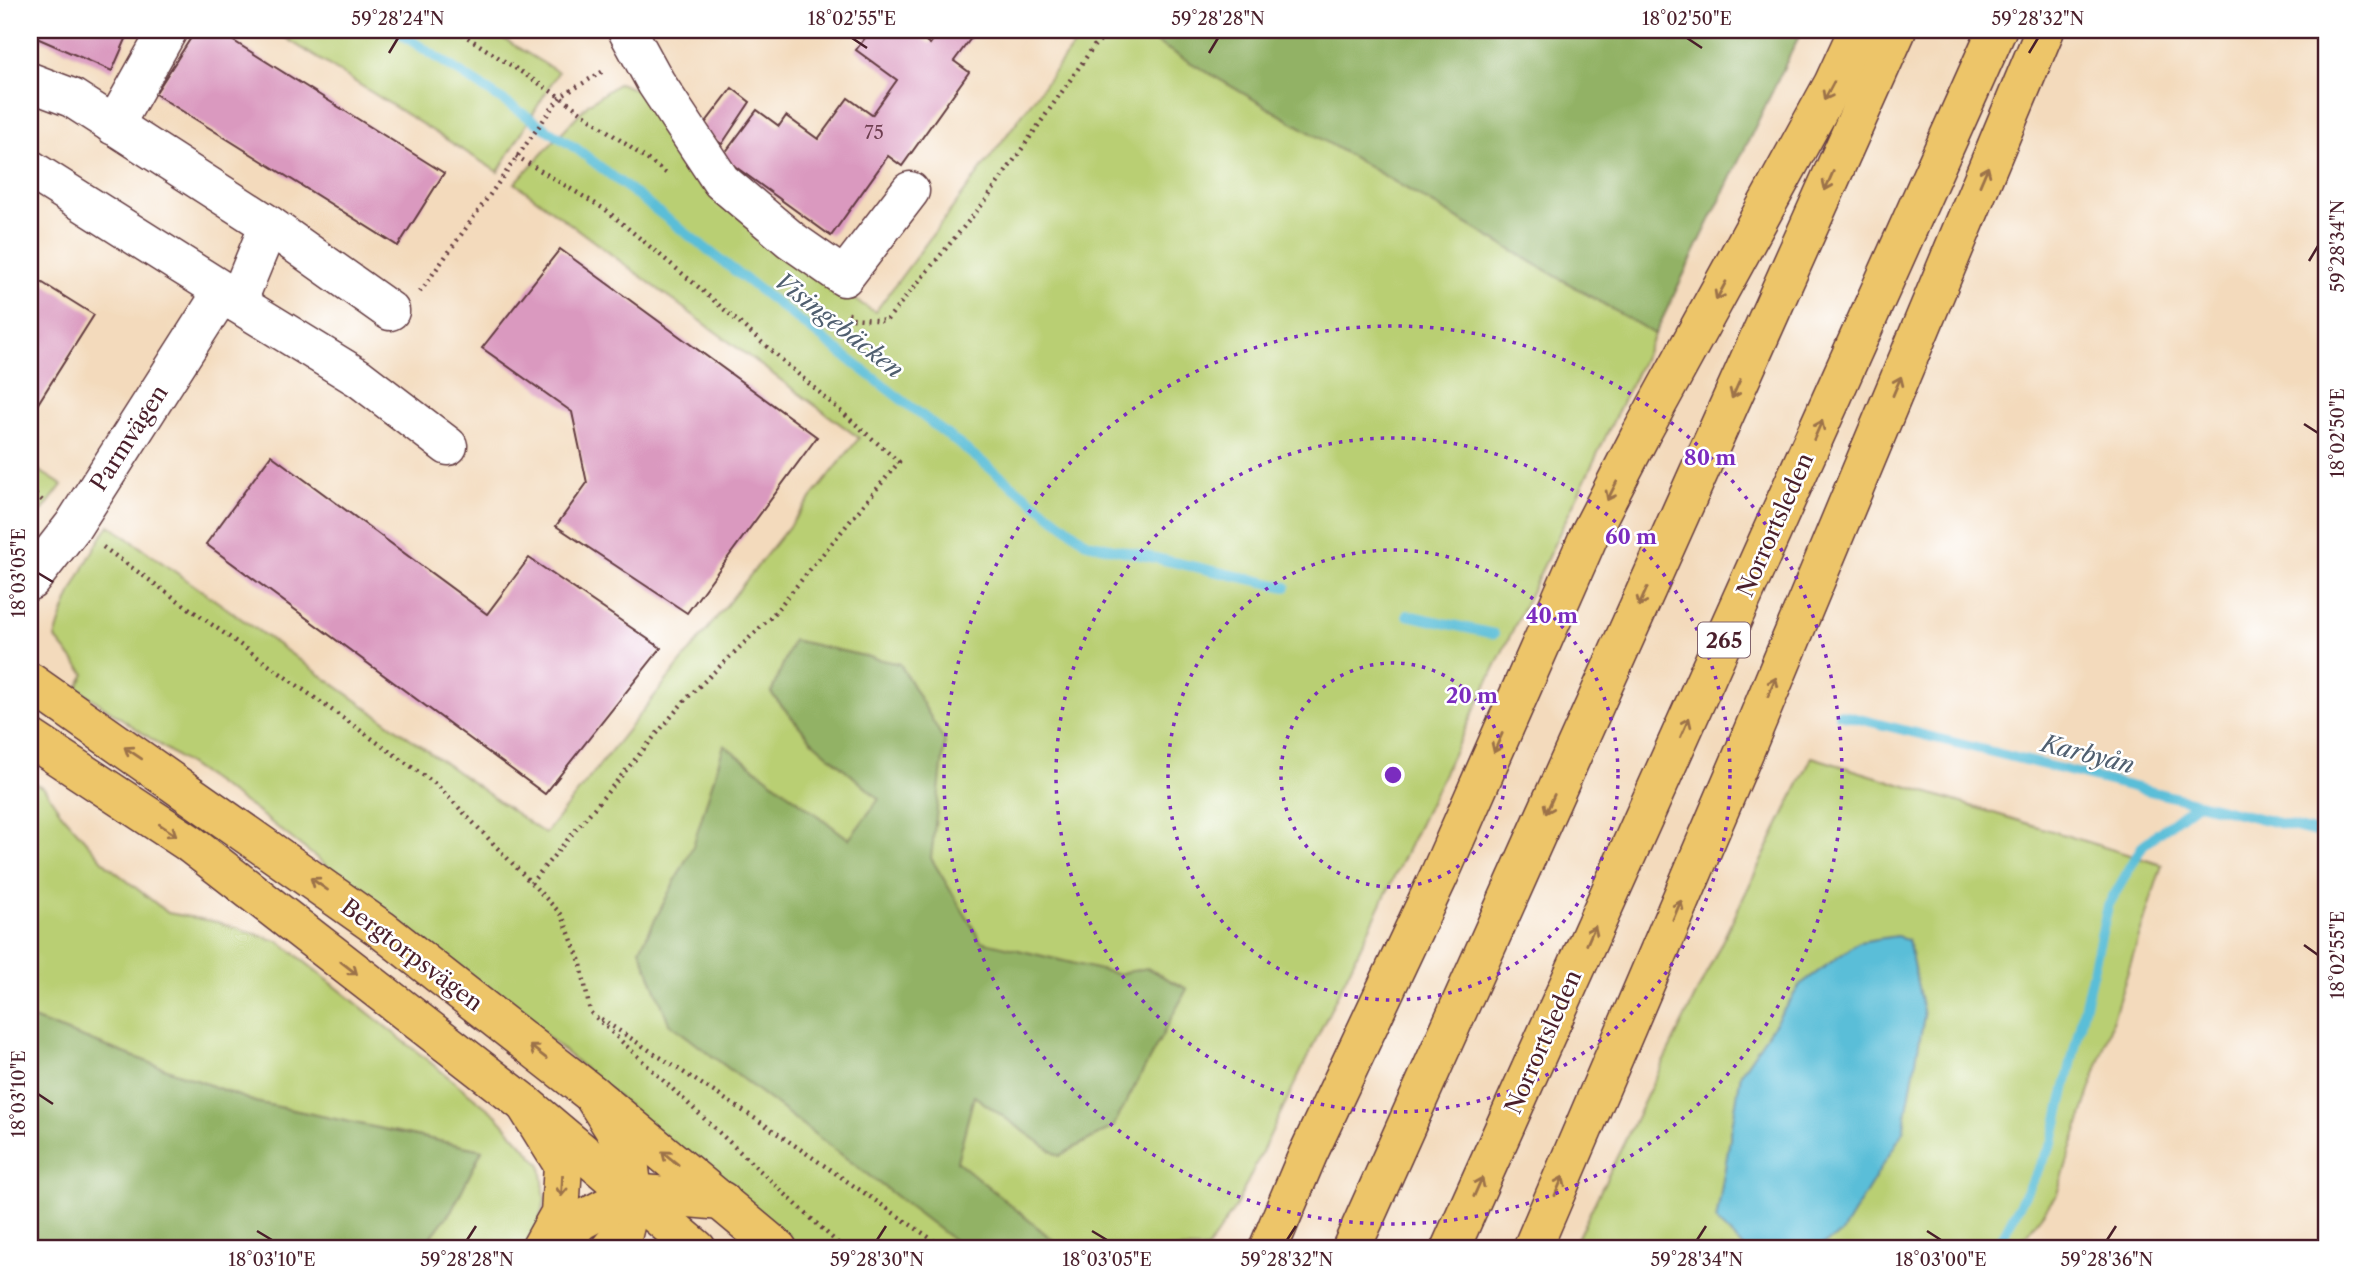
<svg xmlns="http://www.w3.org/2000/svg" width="2357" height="1279" viewBox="0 0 2357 1279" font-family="'Libre Caslon Text',serif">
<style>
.green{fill:#b9cf73;stroke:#82774f;stroke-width:2}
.forest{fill:#92b265;stroke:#6e6848;stroke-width:2}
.water{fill:#5abed8;stroke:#526e82;stroke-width:2}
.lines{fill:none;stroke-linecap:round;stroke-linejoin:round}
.stream{stroke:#5abed8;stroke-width:10}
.building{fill:#da99bf}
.minor-casing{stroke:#633b41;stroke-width:41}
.major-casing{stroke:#633b41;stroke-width:41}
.highway-casing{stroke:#633b41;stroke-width:41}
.path{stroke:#633b41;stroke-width:4.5;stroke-dasharray:2 5;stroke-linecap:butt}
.minor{stroke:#fff;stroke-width:38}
.major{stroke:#edc569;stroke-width:38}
.highway{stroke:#edc569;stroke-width:38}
.oneway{stroke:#9c724a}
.ticks{fill:none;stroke:#4a1f2b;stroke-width:2.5}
.ring{fill:none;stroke:#7b2cbf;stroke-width:3.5;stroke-dasharray:3.5 7}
.labels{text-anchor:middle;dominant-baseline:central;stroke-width:5;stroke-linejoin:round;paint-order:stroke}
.number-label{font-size:19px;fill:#6e3e50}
.shield{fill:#fff;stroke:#80626b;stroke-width:2}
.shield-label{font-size:21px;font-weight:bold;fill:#4a1f2b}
.street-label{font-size:23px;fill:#4a1f2b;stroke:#fff}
.water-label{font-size:24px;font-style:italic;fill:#505f70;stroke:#fff}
.centre{fill:#7b2cbf;stroke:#fff;stroke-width:3.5}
.ring-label{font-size:21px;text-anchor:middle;font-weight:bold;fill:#7b2cbf;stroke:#fff;stroke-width:5;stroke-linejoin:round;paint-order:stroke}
.neatline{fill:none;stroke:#4a1f2b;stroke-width:2.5}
.ticks-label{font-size:18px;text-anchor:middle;fill:#4a1f2b}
</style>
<rect width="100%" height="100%" fill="#fff"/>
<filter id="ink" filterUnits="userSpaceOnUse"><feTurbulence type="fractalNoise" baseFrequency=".0143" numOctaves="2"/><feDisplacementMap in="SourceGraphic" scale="14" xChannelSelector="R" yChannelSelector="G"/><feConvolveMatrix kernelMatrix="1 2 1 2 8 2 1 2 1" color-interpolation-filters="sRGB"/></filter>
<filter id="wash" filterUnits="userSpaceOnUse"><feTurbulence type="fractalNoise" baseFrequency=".00686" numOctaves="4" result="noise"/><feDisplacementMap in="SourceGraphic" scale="28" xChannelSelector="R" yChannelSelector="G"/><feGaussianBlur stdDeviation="1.57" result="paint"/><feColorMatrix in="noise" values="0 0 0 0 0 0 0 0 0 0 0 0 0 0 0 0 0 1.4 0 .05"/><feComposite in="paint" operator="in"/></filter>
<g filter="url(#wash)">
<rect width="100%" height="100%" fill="#f3dabc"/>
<g class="green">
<polygon points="273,30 489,30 558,72 498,172"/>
<path d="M1085,30H1135L1655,334L1236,1206L1207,1249H795L550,1039L255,810L77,688L85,674L55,638C67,596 86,561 109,525L545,834L859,438L515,183L588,104L619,83L647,94L699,184L832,286L875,312Z"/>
<polygon points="30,465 62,485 30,527"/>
<polygon points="1812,757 2162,865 2057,1194 2016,1249 1572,1249"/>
<polygon points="30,781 44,788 62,814 107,865 168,913 217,922 280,942 497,1116 541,1165 545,1200 531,1249 422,1249 453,1208 482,1150 255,1102 30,1018"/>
</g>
<g class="forest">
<polygon points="1135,30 1802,30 1655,334"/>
<polygon points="793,640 900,664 945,742 931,858 981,941 1117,974 1147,968 1187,989 1113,1127 1059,1156 974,1096 957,1161 1064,1249 965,1249 669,1023 640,949 693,846 724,745 849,839 879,799 812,741 771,693"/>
<polygon points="30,1018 255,1102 482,1150 453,1208 422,1249 30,1249"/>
</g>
<polygon class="water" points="1896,936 1908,939 1924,1016 1903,1132 1841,1234 1815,1249 1745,1249 1716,1221 1741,1073 1801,984 1859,942"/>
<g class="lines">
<g class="stream">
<polyline points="395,30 577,149 1087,543 1286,587"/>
<polyline points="1407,615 1494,634"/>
<polyline points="1839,714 2327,835"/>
<polyline points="1996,1249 2053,1141 2108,906 2143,845 2196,804"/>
</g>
</g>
<g id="blocks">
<g class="building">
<polygon points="30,30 130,30 112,71 30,35"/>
<polygon points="196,30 216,30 444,173 398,246 155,94"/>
<polygon points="871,30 910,30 930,44 940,30 977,30 954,61 969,72 902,166 888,156 831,236 722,157 757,110 779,126 786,116 818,139 848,98 872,115 897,80 856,50"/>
<polygon points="732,88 750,102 722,144 700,130"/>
<polygon points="560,249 817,437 687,613 556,526 587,483 572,412 482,348"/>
<polygon points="30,275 94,315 37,405 30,400"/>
<polygon points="271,455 487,614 529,558 661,648 545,794 206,544"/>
</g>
</g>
</g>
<g filter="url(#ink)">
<use href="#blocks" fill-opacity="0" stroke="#633b41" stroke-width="2"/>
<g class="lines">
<g class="minor-casing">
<g id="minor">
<polyline points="627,30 656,83 721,181 791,240 844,277 910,191"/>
<polyline points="30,82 72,98 269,225 390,311"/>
<polyline points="114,126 168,30"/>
<polyline points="30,169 223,291 237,303 359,378 448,446"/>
<polyline points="237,303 269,225"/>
<polyline points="30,581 73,526 223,291"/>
</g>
</g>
<g class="major-casing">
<g id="major">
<polyline points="30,682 381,929 592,1094 778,1249"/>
<polyline points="30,738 189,843 525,1104 697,1249"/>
</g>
</g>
<g class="highway-casing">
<g id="highway">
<polyline points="592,1094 628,1152 633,1193 623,1234 610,1249"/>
<polyline points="525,1104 563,1165 560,1213 540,1249"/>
<polyline points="554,1249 580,1221 633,1193 722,1201"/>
<polyline points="1268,1249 1308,1154 1439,876 1591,531 1641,434 1833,84 1858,30"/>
<polyline points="1351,1249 1897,30"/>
<polyline points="1450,1249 1997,30"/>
<polyline points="1532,1249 1745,750 2045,30"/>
</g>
</g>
<g class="path">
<polyline points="456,30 560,97 669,175"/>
<polyline points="516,156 606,210 696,285 899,462 770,618 686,699 531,883"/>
<polyline points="420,292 560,97 605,70"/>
<polyline points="848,313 852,318 886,321 986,200 1094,46 1111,30"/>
<polyline points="30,490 44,502"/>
<polyline points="103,547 437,785 562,915 581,964 590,1012 844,1249"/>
<polyline points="601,1019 765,1125 946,1249"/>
</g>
<use href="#minor" class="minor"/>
<use href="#major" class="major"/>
<use href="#highway" class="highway"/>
</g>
<defs><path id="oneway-shaft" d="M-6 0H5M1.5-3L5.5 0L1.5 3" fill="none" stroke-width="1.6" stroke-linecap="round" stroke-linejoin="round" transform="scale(1.75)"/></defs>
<g class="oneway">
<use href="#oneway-shaft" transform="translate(1829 91) rotate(118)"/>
<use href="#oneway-shaft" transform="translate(1984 176) rotate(-67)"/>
<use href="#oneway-shaft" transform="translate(1829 181) rotate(114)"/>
<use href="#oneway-shaft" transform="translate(1721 291) rotate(118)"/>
<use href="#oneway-shaft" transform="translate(1897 386) rotate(-67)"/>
<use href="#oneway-shaft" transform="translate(1736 389) rotate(114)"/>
<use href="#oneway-shaft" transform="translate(1818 430) rotate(-66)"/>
<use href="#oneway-shaft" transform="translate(1612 491) rotate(117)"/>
<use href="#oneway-shaft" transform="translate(1643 597) rotate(114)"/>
<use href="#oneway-shaft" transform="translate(1772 687) rotate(-67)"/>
<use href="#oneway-shaft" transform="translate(1685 727) rotate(-66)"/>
<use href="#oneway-shaft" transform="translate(1498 743) rotate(114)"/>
<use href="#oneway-shaft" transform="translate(133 753) rotate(-146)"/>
<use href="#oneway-shaft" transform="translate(1550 804) rotate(114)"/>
<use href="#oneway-shaft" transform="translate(168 830) rotate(34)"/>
<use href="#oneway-shaft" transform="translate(319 884) rotate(-145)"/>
<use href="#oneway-shaft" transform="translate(1677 910) rotate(-67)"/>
<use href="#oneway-shaft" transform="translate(1591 935) rotate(-66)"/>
<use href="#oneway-shaft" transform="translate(349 968) rotate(38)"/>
<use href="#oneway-shaft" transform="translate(538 1052) rotate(-142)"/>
<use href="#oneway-shaft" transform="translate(670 1158) rotate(-141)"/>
<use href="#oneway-shaft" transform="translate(562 1186) rotate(93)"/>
<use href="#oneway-shaft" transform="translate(1559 1186) rotate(-67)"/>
<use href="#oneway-shaft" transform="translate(1478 1187) rotate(-66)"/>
</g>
</g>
<path class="ticks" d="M852,38L867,48M1687,38L1702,48M389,53L398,38M1209,53L1218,38M2029,53L2038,38M2309,261L2318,246M2304,424L2318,433M38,573L53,582M2304,945L2318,955M38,1094L53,1104M257,1231L272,1240M1092,1231L1107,1240M1927,1231L1941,1240M467,1240L476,1226M877,1240L886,1226M1287,1240L1296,1226M1697,1240L1706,1226M2107,1240L2116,1226"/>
<g class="ring">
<circle cx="1393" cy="775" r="112"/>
<circle cx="1393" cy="775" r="225"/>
<circle cx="1393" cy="775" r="337"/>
<circle cx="1393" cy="775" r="449"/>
</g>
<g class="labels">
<g class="number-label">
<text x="874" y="132">75</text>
</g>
<rect class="shield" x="1698" y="622.5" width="52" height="35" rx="5"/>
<g class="shield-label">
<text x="1724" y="640">265</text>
</g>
<g class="street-label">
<text transform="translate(129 438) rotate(-57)">Parmvägen</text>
<text transform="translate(1775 525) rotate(-66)">Norrortsleden</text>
<text transform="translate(412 955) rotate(37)">Bergtorpsvägen</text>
<text transform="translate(1543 1042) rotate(-66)">Norrortsleden</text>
</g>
<g class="water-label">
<text transform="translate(839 325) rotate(38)">Visingebäcken</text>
<text transform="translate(2088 754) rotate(14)">Karbyån</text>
</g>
</g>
<circle cx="1393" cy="775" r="10" class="centre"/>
<g class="ring-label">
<text x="1710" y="465">80 m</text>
<text x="1631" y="544">60 m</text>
<text x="1552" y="623">40 m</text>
<text x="1472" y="703">20 m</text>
</g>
<rect width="2357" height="1279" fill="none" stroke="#fff" stroke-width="77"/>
<rect x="38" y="38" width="2280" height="1202" class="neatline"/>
<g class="ticks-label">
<text x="398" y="25">59°28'24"N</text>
<text x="852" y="25">18°02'55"E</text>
<text x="1218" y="25">59°28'28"N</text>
<text x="1687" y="25">18°02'50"E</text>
<text x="2038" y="25">59°28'32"N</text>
<text transform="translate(2338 246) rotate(-90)" y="6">59°28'34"N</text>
<text transform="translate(2338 433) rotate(-90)" y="6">18°02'50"E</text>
<text transform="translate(19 573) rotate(-90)" y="6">18°03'05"E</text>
<text transform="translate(2338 955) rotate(-90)" y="6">18°02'55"E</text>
<text transform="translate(19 1094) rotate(-90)" y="6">18°03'10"E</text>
<text x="272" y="1266">18°03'10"E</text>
<text x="467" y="1266">59°28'28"N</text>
<text x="877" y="1266">59°28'30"N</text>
<text x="1107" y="1266">18°03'05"E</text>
<text x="1287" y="1266">59°28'32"N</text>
<text x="1697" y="1266">59°28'34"N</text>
<text x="1941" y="1266">18°03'00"E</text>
<text x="2107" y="1266">59°28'36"N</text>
</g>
</svg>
